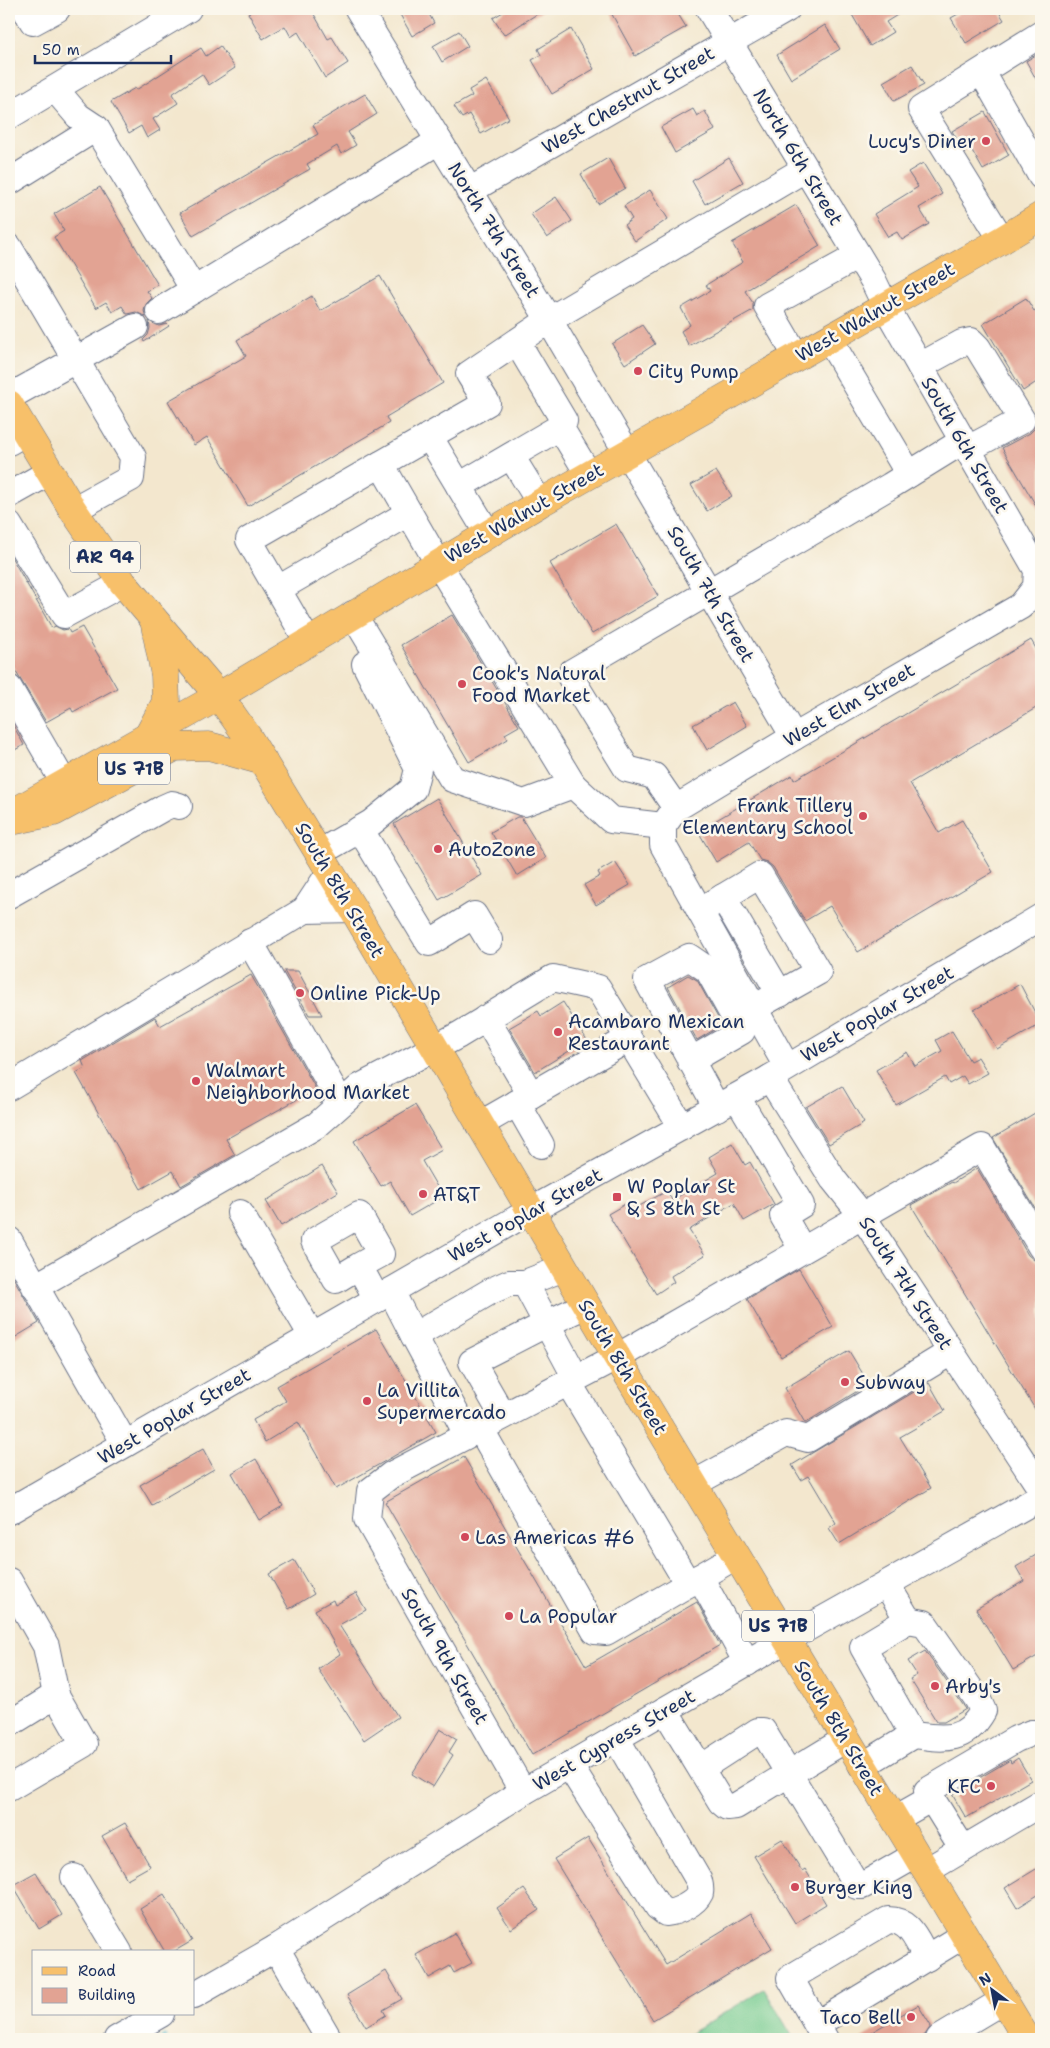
<svg xmlns="http://www.w3.org/2000/svg" width="1050" height="2048" viewBox="0 0 1050 2048" font-family="'Shantell Sans',sans-serif">
<style>
.green{fill:#77cc91;stroke:#497e78}
.lines{fill:none;stroke-linecap:round;stroke-linejoin:round}
.stream{stroke:#45aec4;stroke-width:5.5}
.building{fill:#e2a393}
.minor-casing{stroke:#676f85;stroke-width:28}
.major-casing{stroke:#676f85;stroke-width:29}
.minor{stroke:#fff;stroke-width:26}
.major{stroke:#f7c06b;stroke-width:28}
.poi-dot{fill:#d1495b;stroke:#fbf7ec;stroke-width:2}
.labels{text-anchor:middle;dominant-baseline:central;stroke-width:5;stroke-linejoin:round;paint-order:stroke}
.shield{fill:#fbf7ec;stroke:#5e6b89;stroke-width:1}
.shield-label{font-size:18px;font-weight:bold;fill:#1b2f5e}
.street-label{font-size:19px;fill:#1b2f5e;stroke:#fbf7ec}
.poi-label{font-size:19px;fill:#1b2f5e;stroke:#fbf7ec;text-anchor:start}
</style>
<rect width="100%" height="100%" fill="#fbf7ec"/>
<filter id="ink" filterUnits="userSpaceOnUse"><feTurbulence type="fractalNoise" baseFrequency=".02" numOctaves="2"/><feDisplacementMap in="SourceGraphic" scale="10" xChannelSelector="R" yChannelSelector="G"/><feConvolveMatrix kernelMatrix="1 2 1 2 8 2 1 2 1" color-interpolation-filters="sRGB"/></filter>
<filter id="wash" filterUnits="userSpaceOnUse"><feTurbulence type="fractalNoise" baseFrequency=".0096" numOctaves="4" result="noise"/><feDisplacementMap in="SourceGraphic" scale="20" xChannelSelector="R" yChannelSelector="G"/><feGaussianBlur stdDeviation="1.12" result="paint"/><feColorMatrix in="noise" values="0 0 0 0 0 0 0 0 0 0 0 0 0 0 0 0 0 1.4 0 .05"/><feComposite in="paint" operator="in"/></filter>
<g filter="url(#wash)">
<rect width="100%" height="100%" fill="#f3e7ce"/>
<polygon class="green" points="764,1989 794,2039 681,2039"/>
<g class="lines">
<polyline class="stream" points="163,2039 164,2037"/>
</g>
<g id="blocks">
<g class="building">
<polygon points="256,9 311,9 328,39 332,37 348,63 325,78 298,32 291,37 285,26 263,39 248,13"/>
<polygon points="397,9 426,9 434,23 412,36"/>
<polygon points="508,9 545,9 504,35 493,18"/>
<polygon points="609,9 675,9 686,27 635,56"/>
<polygon points="858,9 907,9 886,22 893,32 870,46 851,13"/>
<polygon points="967,9 997,9 1004,20 966,43 951,18"/>
<polygon points="825,25 840,49 791,79 777,55"/>
<polygon points="571,29 594,69 552,94 532,60 541,55 538,49"/>
<polygon points="459,31 468,46 442,62 433,46"/>
<polygon points="220,46 235,68 209,85 202,74 172,94 178,103 153,119 160,130 147,138 141,126 129,133 111,102 135,88 136,90 201,48 206,56"/>
<polygon points="1041,52 1041,88 1026,61"/>
<polygon points="912,65 924,85 894,101 883,82"/>
<polygon points="486,80 509,118 481,134 469,114 462,118 454,106 472,96 469,90"/>
<polygon points="365,94 377,114 348,132 356,145 341,154 337,146 307,164 310,169 193,236 180,213 318,134 313,125"/>
<polygon points="693,109 697,116 705,111 715,130 675,153 661,127"/>
<polygon points="985,112 1009,155 983,170 970,147 964,151 952,131"/>
<polygon points="608,158 625,188 598,204 581,174"/>
<polygon points="729,158 743,182 705,204 692,181"/>
<polygon points="923,163 942,194 919,208 929,224 902,240 897,232 888,237 874,214 918,187 908,172"/>
<polygon points="100,187 158,285 147,291 152,298 146,304 144,311 146,317 136,312 127,314 122,306 112,312 106,302 96,308 54,237 64,231 54,214"/>
<polygon points="650,190 668,219 635,241 624,225 632,219 624,206"/>
<polygon points="556,197 572,221 547,238 531,214"/>
<polygon points="796,205 820,246 745,291 753,303 753,310 689,346 681,331 690,325 681,308 710,291 706,285 743,262 732,243"/>
<polygon points="380,276 443,383 386,417 389,423 248,506 207,437 194,445 168,401 246,356 237,340 312,296 320,311"/>
<polygon points="1026,298 1034,311 1041,306 1041,379 1023,391 983,324"/>
<polygon points="149,321 159,326 167,324 169,326 144,342 143,340 148,335 150,328"/>
<polygon points="642,325 655,344 625,364 612,344"/>
<polygon points="1041,419 1041,514 1002,448 1030,433 1035,428 1037,421"/>
<polygon points="716,471 732,496 707,511 691,485"/>
<polygon points="616,524 658,596 592,634 550,563"/>
<polygon points="9,553 52,628 55,626 63,630 68,629 70,633 82,627 117,688 73,712 71,708 46,722 13,667 9,670"/>
<polygon points="452,615 519,726 505,734 508,739 469,762 401,645"/>
<polygon points="1031,640 1041,657 1041,705 910,783 939,833 962,820 993,872 858,952 830,906 805,921 773,867 767,862 760,860 749,842 716,862 698,831 792,775 794,780"/>
<polygon points="733,702 747,726 707,750 693,725"/>
<polygon points="9,718 24,745 9,753"/>
<polygon points="437,798 482,875 439,900 394,824"/>
<polygon points="517,817 521,817 546,858 517,876 491,832"/>
<polygon points="615,862 630,885 596,905 584,885 600,876 598,872"/>
<polygon points="284,971 298,971 322,1015 309,1015"/>
<polygon points="251,975 316,1089 226,1139 235,1155 181,1186 173,1171 141,1189 76,1073 85,1068 82,1061 155,1017 160,1026"/>
<polygon points="688,975 697,980 722,1025 697,1040 668,987"/>
<polygon points="1020,984 1041,1024 997,1049 974,1010"/>
<polygon points="563,1002 587,1040 535,1072 509,1028 538,1011 541,1016"/>
<polygon points="952,1031 970,1061 978,1057 988,1073 968,1084 963,1076 949,1084 945,1077 896,1105 876,1070 907,1052 915,1066 942,1051 936,1040"/>
<polygon points="842,1086 864,1123 829,1144 806,1107"/>
<polygon points="415,1105 442,1150 422,1161 443,1197 410,1216 390,1181 381,1186 354,1141"/>
<polygon points="1035,1113 1041,1124 1041,1218 993,1138"/>
<polygon points="732,1143 745,1165 750,1162 774,1204 744,1221 734,1203 689,1230 705,1255 671,1276 674,1282 656,1294 608,1214 627,1203 632,1210 667,1191 672,1200 718,1173 709,1157"/>
<polygon points="322,1166 338,1192 281,1226 266,1201"/>
<polygon points="977,1168 1028,1255 1034,1260 1041,1262 1041,1419 911,1205 952,1182 953,1183"/>
<polygon points="799,1269 833,1327 781,1357 747,1299"/>
<polygon points="9,1270 39,1323 9,1341"/>
<polygon points="376,1329 436,1432 336,1489 298,1422 265,1442 253,1420 286,1401 277,1386"/>
<polygon points="849,1351 869,1384 805,1423 785,1388"/>
<polygon points="929,1383 945,1411 900,1437 931,1488 839,1544 829,1528 836,1523 808,1476 801,1480 792,1465"/>
<polygon points="203,1449 214,1469 152,1505 140,1485"/>
<polygon points="464,1457 586,1666 697,1602 720,1645 532,1755 385,1502"/>
<polygon points="256,1459 283,1506 259,1520 232,1473"/>
<polygon points="1041,1552 1041,1654 1013,1670 976,1609 1024,1581 1016,1567"/>
<polygon points="294,1560 314,1594 289,1609 269,1574"/>
<polygon points="356,1593 366,1610 339,1625 398,1717 364,1740 318,1669 340,1654 315,1610 333,1600 335,1605"/>
<polygon points="925,1651 966,1709 944,1722 937,1722 910,1679 917,1675 908,1661"/>
<polygon points="440,1729 457,1739 449,1752 453,1755 433,1787 412,1774"/>
<polygon points="1018,1758 1031,1780 966,1818 952,1794 1010,1760 1011,1763"/>
<polygon points="125,1823 150,1866 127,1879 102,1836"/>
<polygon points="588,1838 666,1965 751,1913 772,1948 653,2020 554,1859"/>
<polygon points="782,1839 802,1871 805,1869 826,1904 795,1923 754,1856"/>
<polygon points="1041,1866 1041,1893 1017,1908 1005,1888"/>
<polygon points="36,1872 62,1915 39,1929 13,1885"/>
<polygon points="524,1889 539,1910 511,1929 497,1908"/>
<polygon points="164,1894 192,1941 173,1952 165,1952 140,1909"/>
<polygon points="454,1933 472,1963 454,1973 450,1966 429,1978 416,1955"/>
<polygon points="386,1971 402,1999 383,2010 386,2015 366,2027 347,1995"/>
<polygon points="918,2005 931,2026 925,2035 919,2039 860,2039"/>
</g>
</g>
</g>
<g filter="url(#ink)">
<use href="#blocks" fill-opacity="0" stroke="#676f85" stroke-width="1"/>
<g class="lines">
<g class="minor-casing">
<g id="minor">
<polyline points="25,9 33,22 57,9"/>
<polyline points="358,9 549,320 794,737"/>
<polyline points="982,72 1041,176"/>
<polyline points="55,89 78,116 96,128 194,290"/>
<polyline points="9,116 188,9"/>
<polyline points="9,182 96,128"/>
<polyline points="469,191 787,9"/>
<polyline points="1002,240 921,109 1041,34"/>
<polyline points="9,247 133,457 131,478 73,510"/>
<polyline points="159,311 439,141"/>
<polyline points="829,339 909,474"/>
<polyline points="797,357 767,306 858,256"/>
<polyline points="920,366 962,343 971,341 978,348 1022,420 968,449"/>
<polyline points="9,397 135,327"/>
<polyline points="560,427 589,475"/>
<polyline points="429,436 488,534"/>
<polyline points="9,442 26,432"/>
<polyline points="511,456 540,503"/>
<polyline points="381,464 438,563 573,785"/>
<polyline points="459,486 560,427 564,421 517,342"/>
<polyline points="9,495 50,472"/>
<polyline points="9,525 64,615 123,583"/>
<polyline points="278,589 409,513"/>
<polyline points="353,614 452,779 524,803 573,785 611,820 663,826"/>
<polyline points="308,642 249,540 487,403 469,374 549,320 805,169"/>
<polyline points="9,688 64,783"/>
<polyline points="676,808 654,776 627,769 571,678 572,672 890,486 963,441"/>
<polyline points="663,826 676,808 794,737 1021,606 1036,587 1037,570 886,307 873,280 709,9"/>
<polyline points="663,826 663,845 787,1067"/>
<polyline points="360,829 429,943 474,915 489,940"/>
<polyline points="319,853 371,823 413,789 418,769 365,664"/>
<polyline points="9,895 163,808 172,804 179,806"/>
<polyline points="723,897 780,994"/>
<polyline points="305,910 353,909"/>
<polyline points="700,911 760,875 818,972 754,1008"/>
<polyline points="250,942 341,1103"/>
<polyline points="486,1018 531,1095"/>
<polyline points="690,1061 742,1031 708,970 689,957 647,980 717,1108"/>
<polyline points="770,1078 833,1179 861,1214 1041,1489"/>
<polyline points="9,1087 305,910 330,872"/>
<polyline points="737,1097 801,1205 783,1216 802,1249"/>
<polyline points="517,1103 541,1145"/>
<polyline points="479,1125 628,1039"/>
<polyline points="240,1213 312,1336"/>
<polyline points="9,1240 125,1444"/>
<polyline points="359,1266 336,1280 314,1241 359,1215 381,1254 359,1266 377,1299"/>
<polyline points="564,1268 525,1283 576,1378"/>
<polyline points="35,1287 317,1125 360,1087 459,1035 553,978 598,988 682,1127"/>
<polyline points="391,1291 414,1336 491,1291 509,1283 525,1283"/>
<polyline points="414,1336 467,1434"/>
<polyline points="568,1382 688,1584"/>
<polyline points="503,1416 472,1362 546,1324 586,1305"/>
<polyline points="480,1428 595,1631 606,1632 736,1556"/>
<polyline points="693,1484 786,1433 808,1439 951,1352"/>
<polyline points="9,1511 530,1211 770,1078 1041,917"/>
<polyline points="700,1577 747,1663"/>
<polyline points="9,1581 46,1646 56,1695 84,1744 9,1788"/>
<path d="M908,1620L924,1623L978,1700L983,1711C965,1743 944,1739 913,1735"/>
<polyline points="665,1710 721,1802 727,1807 736,1806 846,1739"/>
<polyline points="9,1724 56,1695"/>
<path d="M569,1765L658,1907L666,1913C677,1912 695,1904 700,1893C701,1889 700,1885 699,1881L616,1738"/>
<polyline points="862,1766 913,1735 863,1647 908,1620 887,1585"/>
<polyline points="701,1768 758,1731 763,1731 857,1886 862,1886 916,1855"/>
<polyline points="523,1792 367,1519 370,1491 391,1475 617,1357 982,1147 1041,1247"/>
<polyline points="895,1819 932,1798"/>
<polyline points="963,1849 927,1791 1016,1739 1031,1733 1041,1733"/>
<polyline points="926,1871 1041,1803"/>
<polyline points="74,1877 119,1952"/>
<polyline points="276,1948 329,2039"/>
<polyline points="194,1995 276,1948 523,1792 786,1640 1041,1497"/>
<polyline points="817,2024 964,1935"/>
<polyline points="117,2039 161,2014"/>
<path d="M825,2039L790,1978L888,1920C911,1920 916,1940 927,1958"/>
<polyline points="939,2039 1004,2000"/>
</g>
</g>
<g class="major-casing">
<g id="major">
<polyline points="9,404 73,510 123,583 219,696 248,737 353,909 617,1357 1027,2039"/>
<polyline points="148,736 166,702 165,675 154,620"/>
<polyline points="9,815 219,696 540,503 1002,240 1041,216"/>
<polyline points="16,820 54,812 175,747 209,746 263,761"/>
</g>
</g>
<use href="#minor" class="minor"/>
<use href="#major" class="major"/>
</g>
</g>
<g class="poi-dot">
<circle cx="986" cy="141" r="5"/>
<circle cx="638" cy="371" r="5"/>
<circle cx="462" cy="684" r="5"/>
<circle cx="863" cy="816" r="5"/>
<circle cx="438" cy="849" r="5"/>
<circle cx="300" cy="993" r="5"/>
<circle cx="558" cy="1032" r="5"/>
<circle cx="196" cy="1081" r="5"/>
<circle cx="423" cy="1194" r="5"/>
<rect x="612" y="1192" width="10" height="10" rx="2.5"/>
<circle cx="845" cy="1382" r="5"/>
<circle cx="367" cy="1401" r="5"/>
<circle cx="465" cy="1537" r="5"/>
<circle cx="509" cy="1616" r="5"/>
<circle cx="935" cy="1686" r="5"/>
<circle cx="991" cy="1786" r="5"/>
<circle cx="795" cy="1887" r="5"/>
<circle cx="911" cy="2017" r="5"/>
</g>
<g class="labels">
<g class="shield">
<rect x="70" y="541.5" width="70" height="31" rx="4"/>
<rect x="98" y="753.5" width="72" height="31" rx="4"/>
<rect x="742" y="1610.5" width="72" height="31" rx="4"/>
</g>
<g class="shield-label">
<text x="105" y="557">AR 94</text>
<text x="134" y="769">US 71B</text>
<text x="778" y="1626">US 71B</text>
</g>
<g class="street-label">
<text transform="translate(628 100) rotate(-30)">West Chestnut Street</text>
<text transform="translate(798 157) rotate(59)">North 6th Street</text>
<text transform="translate(494 230) rotate(58)">North 7th Street</text>
<text transform="translate(875 312) rotate(-30)">West Walnut Street</text>
<text transform="translate(965 445) rotate(60)">South 6th Street</text>
<text transform="translate(524 513) rotate(-30)">West Walnut Street</text>
<text transform="translate(711 594) rotate(60)">South 7th Street</text>
<text transform="translate(849 705) rotate(-30)">West Elm Street</text>
<text transform="translate(340 890) rotate(59)">South 8th Street</text>
<text transform="translate(877 1014) rotate(-30)">West Poplar Street</text>
<text transform="translate(525 1215) rotate(-29)">West Poplar Street</text>
<text transform="translate(906 1283) rotate(57)">South 7th Street</text>
<text transform="translate(623 1367) rotate(59)">South 8th Street</text>
<text transform="translate(174 1416) rotate(-30)">West Poplar Street</text>
<text transform="translate(445 1656) rotate(60)">South 9th Street</text>
<text transform="translate(839 1728) rotate(59)">South 8th Street</text>
<text transform="translate(614 1740) rotate(-30)">West Cypress Street</text>
</g>
<g class="poi-label">
<text x="976" y="141" text-anchor="end">Lucy's Diner</text>
<text x="648" y="371">City Pump</text>
<text x="472" y="673">Cook's Natural<tspan x="472" dy="22">Food Market</tspan></text>
<text x="853" y="805" text-anchor="end">Frank Tillery<tspan x="853" dy="22">Elementary School</tspan></text>
<text x="448" y="849">AutoZone</text>
<text x="310" y="993">Online Pick-Up</text>
<text x="568" y="1021">Acambaro Mexican<tspan x="568" dy="22">Restaurant</tspan></text>
<text x="206" y="1070">Walmart<tspan x="206" dy="22">Neighborhood Market</tspan></text>
<text x="627" y="1186">W Poplar St<tspan x="627" dy="22">&amp; S 8th St</tspan></text>
<text x="433" y="1194">AT&amp;T</text>
<text x="855" y="1382">Subway</text>
<text x="377" y="1390">La Villita<tspan x="377" dy="22">Supermercado</tspan></text>
<text x="475" y="1537">Las Americas #6</text>
<text x="519" y="1616">La Popular</text>
<text x="945" y="1686">Arby's</text>
<text x="981" y="1786" text-anchor="end">KFC</text>
<text x="805" y="1887">Burger King</text>
<text x="901" y="2017" text-anchor="end">Taco Bell</text>
</g>
</g>
<rect width="1050" height="2048" fill="none" stroke="#fbf7ec" stroke-width="30"/>
<rect x="32" y="1950" width="162" height="65" fill="#fbf7ec" stroke="#a1a7b3"/>
<rect x="42" y="1967" width="25" height="8" fill="#f7c06b" stroke="#a1a7b3"/>
<text x="78" y="1976" font-size="15" fill="#1b2f5e">Road</text>
<rect x="42" y="1988" width="25" height="15" fill="#e2a393" stroke="#a1a7b3"/>
<text x="78" y="2000" font-size="15" fill="#1b2f5e">Building</text>
<g transform="translate(992 1990) rotate(328)" stroke="#fbf7ec" stroke-width="4" paint-order="stroke">
<path d="M0-4L9 19L0 12L-9 19Z" fill="#1b2f5e"/>
<text y="-8" font-size="14" font-weight="bold" text-anchor="middle" fill="#1b2f5e">N</text>
</g>
<path d="M35 55v8h136v-8" fill="none" stroke="#1b2f5e" stroke-width="2.5"/>
<text x="42" y="55" font-size="15" fill="#1b2f5e" stroke="#fbf7ec" stroke-width="4" paint-order="stroke">50 m</text>
</svg>
